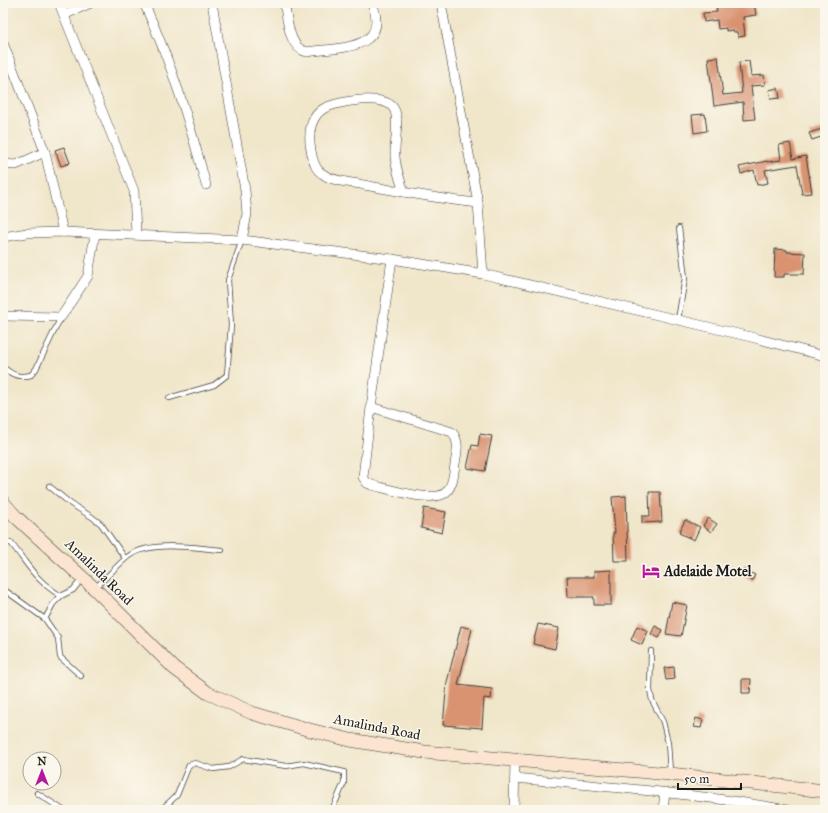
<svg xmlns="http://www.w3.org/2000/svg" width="828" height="813" viewBox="0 0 828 813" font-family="'IM FELL Great Primer',serif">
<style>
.building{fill:#d99371}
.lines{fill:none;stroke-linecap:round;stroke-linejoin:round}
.lane-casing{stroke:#3c3a36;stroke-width:6}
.street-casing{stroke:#3c3a36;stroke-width:10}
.secondary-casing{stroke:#3c3a36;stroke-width:14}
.lane{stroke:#fff;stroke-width:4.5}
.street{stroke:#fff;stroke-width:9}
.secondary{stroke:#fce5d0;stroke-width:13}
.labels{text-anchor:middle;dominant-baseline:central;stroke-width:3;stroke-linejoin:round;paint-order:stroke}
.poi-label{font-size:14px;font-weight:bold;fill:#1c1c1c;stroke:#fbf7ec;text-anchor:start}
.street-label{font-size:14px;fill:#1c1c1c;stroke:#fbf7ec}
</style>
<rect width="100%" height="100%" fill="#fbf7ec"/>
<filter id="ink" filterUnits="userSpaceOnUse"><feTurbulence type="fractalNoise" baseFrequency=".025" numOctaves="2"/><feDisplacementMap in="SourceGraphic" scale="8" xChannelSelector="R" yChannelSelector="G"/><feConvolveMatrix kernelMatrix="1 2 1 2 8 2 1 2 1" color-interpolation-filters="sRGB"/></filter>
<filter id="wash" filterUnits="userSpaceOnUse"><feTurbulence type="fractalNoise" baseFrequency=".012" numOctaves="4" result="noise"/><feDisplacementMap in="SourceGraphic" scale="16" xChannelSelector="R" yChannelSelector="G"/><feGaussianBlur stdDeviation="0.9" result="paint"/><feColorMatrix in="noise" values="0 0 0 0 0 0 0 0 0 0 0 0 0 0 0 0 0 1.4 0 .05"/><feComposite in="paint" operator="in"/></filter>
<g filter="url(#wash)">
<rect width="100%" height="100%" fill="#f0e6ca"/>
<g id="blocks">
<g class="building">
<polygon points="716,3 754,3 756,15 743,17 745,36 738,37 737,32 734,32 733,30 726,31 726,28 718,29 717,20 704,22 703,13 717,12"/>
<polygon points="718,57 723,95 742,93 739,62 749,61 751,76 764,75 765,85 751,86 755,119 744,120 743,102 714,106 708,58"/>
<polygon points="778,88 780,98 771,99 769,90"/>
<polygon points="705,114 707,131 694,133 692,115"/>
<polygon points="822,129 824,136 812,140 809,133"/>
<polygon points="790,143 793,159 806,156 812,193 802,194 797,165 765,170 768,183 757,185 754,170 741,174 739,167 767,161 767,162 781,160 779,145"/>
<polygon points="64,147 70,163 61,166 55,150"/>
<polygon points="775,249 787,250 787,252 805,253 804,274 784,274 784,277 774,277"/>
<polygon points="480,434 492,436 485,471 467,468 472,445 478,446"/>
<polygon points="649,492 660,492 662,522 642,523 642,516 650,516"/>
<polygon points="626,496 628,561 614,561 613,533 615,533 612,497"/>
<polygon points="424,508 446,512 442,533 421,528"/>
<polygon points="708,518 717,524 711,532 703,526"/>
<polygon points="685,520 700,527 694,540 679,533"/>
<polygon points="744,569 755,575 752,581 741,574"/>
<polygon points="611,570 611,605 594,605 594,597 568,597 567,577 594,577 594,571"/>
<polygon points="672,602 687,605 681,636 666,634"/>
<polygon points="538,624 559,628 555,649 533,644"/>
<polygon points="461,626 472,629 458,685 492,689 491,699 484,698 482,728 443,725 447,682"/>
<polygon points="637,626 648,631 642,645 631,640"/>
<polygon points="655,626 663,630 659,638 651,634"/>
<polygon points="674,667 675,679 666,680 664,668"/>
<polygon points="742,679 751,679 750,693 742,693"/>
<polygon points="696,718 703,720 701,728 694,727"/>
</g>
</g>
</g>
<g filter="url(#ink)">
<use href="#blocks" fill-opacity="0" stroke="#3c3a36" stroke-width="1"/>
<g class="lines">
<g class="lane-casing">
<g id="lane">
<polyline points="678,320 685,278 679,228"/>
<path d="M3,367C12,375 19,378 31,375L36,369L61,317"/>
<polyline points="169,398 214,385 227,375 231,325 228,280 242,240"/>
<polyline points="49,486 71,504 92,517 101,524 125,558"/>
<path d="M3,542L11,543C30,567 34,579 61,596"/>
<path d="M96,587C106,578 115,568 125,559C146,539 195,548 222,550"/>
<polyline points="3,589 45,619 53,604 61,596 73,590 82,579"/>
<polyline points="45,619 58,638 60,657 81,676"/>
<polyline points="651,651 650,690 652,700 663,722 668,743 670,772"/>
<polyline points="37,793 63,810"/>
<polyline points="161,810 177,795 189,765 195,763 213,769 229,767 243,759 286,766 304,763 344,772 344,783 332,810"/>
</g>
</g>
<g class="street-casing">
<g id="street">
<polyline points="59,3 134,191 136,234"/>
<path d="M144,3C172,65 189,120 206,185"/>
<polyline points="212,3 245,190 247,214 242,240"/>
<path d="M284,3C288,19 288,48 307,52C339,47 391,51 372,3"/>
<polyline points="441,3 478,203 483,274"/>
<polyline points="64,15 91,3"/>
<polyline points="3,43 45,152 63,232"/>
<polyline points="3,164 16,165 45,152"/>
<path d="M404,192C400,180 396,169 395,157C394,144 400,119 394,109C386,93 336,101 323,109C311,117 309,132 310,144C311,151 312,159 315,165C316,168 320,173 323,174C333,182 351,182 364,185C402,192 439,199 478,203"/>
<polyline points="3,237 27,233 63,232 242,240 392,259 483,274 751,337 825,356"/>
<polyline points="3,316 61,317 88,276 95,234"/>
<path d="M371,407L452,432C460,442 457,452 455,464C454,473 453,487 445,493C432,503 389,489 372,485L367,483L363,477L371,407L392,259"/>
<path d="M515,778C606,787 697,793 787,810"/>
<polyline points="514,810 515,759"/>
<polyline points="663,810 665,792"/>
</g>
</g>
<g class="secondary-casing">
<polyline id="secondary" points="3,502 16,517 95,589 174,668 208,693 252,713 310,730 350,740 424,752 670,774 825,791"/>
</g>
<use href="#lane" class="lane"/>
<use href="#street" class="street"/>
<use href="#secondary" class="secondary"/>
</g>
</g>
<defs>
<g id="hotel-bare" transform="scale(1.38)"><path d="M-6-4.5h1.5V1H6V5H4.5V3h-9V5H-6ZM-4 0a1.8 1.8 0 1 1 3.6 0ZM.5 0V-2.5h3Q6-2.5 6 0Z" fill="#b5179e" stroke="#fbf7ec" stroke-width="2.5" paint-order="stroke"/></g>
</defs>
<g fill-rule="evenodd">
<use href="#hotel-bare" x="651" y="571"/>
</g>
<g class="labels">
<g class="poi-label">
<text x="664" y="571">Adelaide Motel</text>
</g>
<g class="street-label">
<text transform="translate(99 572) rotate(44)">Amalinda Road</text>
<text transform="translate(377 727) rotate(11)">Amalinda Road</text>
</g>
</g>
<rect width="828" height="813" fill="none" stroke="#fbf7ec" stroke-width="16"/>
<g transform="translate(42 771)"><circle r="19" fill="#fbf7ec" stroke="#a29f99"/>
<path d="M0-3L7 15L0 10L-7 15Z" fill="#b5179e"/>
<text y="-6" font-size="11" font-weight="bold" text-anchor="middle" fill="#1c1c1c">N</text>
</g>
<path d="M678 783v6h63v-6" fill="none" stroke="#1c1c1c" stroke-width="2"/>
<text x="684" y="783" font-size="12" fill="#1c1c1c" stroke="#fbf7ec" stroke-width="3" paint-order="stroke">50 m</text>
</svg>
